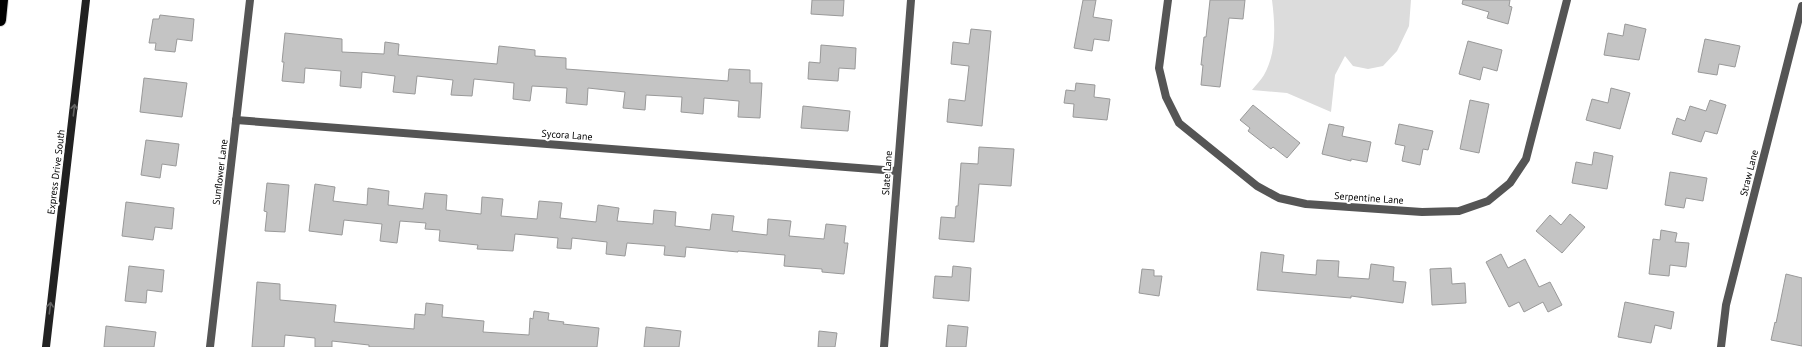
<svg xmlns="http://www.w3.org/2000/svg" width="1802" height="347" viewBox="0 0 1802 347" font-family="'PT Sans',sans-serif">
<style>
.green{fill:#dcdcdc}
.building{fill:#c4c4c4;stroke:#999}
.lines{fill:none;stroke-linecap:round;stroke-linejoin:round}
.motorway-casing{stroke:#dbdbdb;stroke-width:14}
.minor{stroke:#555;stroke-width:8}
.secondary{stroke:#222;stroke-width:8}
.motorway{stroke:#000;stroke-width:12}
.oneway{stroke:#646464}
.labels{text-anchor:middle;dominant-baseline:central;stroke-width:4;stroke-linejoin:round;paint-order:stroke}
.street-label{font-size:10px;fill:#000;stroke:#fff}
</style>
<rect width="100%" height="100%" fill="#fff"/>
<path class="green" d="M1272,0H1411L1409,26L1397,51L1383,66L1368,69L1353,66L1345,56L1335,75L1331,112L1287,93L1252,90C1256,85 1261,80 1264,75C1277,52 1275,24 1272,0Z"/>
<g class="building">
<polygon points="812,0 844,0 843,16 811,14"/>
<polygon points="1083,0 1096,0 1093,17 1112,20 1109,41 1094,39 1092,51 1074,48"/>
<polygon points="1210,0 1245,0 1243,19 1229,18 1220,87 1201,85 1203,65 1201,65 1204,37 1206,37"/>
<polygon points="1463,0 1510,0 1509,6 1512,7 1508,24 1487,18 1489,12 1462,4"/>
<polygon points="160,15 194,19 192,41 177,39 175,52 155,50 156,43 149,43 153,19 159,19"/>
<polygon points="1625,24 1646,29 1639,60 1604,55 1608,33 1623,36"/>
<polygon points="971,29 991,31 982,126 947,122 949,99 965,101 969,66 951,64 953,42 969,44"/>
<polygon points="285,33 342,39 342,52 384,54 385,42 399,44 398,55 497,64 499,46 535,50 535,56 566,58 566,69 728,81 729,69 750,70 750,83 762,83 760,118 738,117 739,101 704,98 703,114 681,112 682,97 646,95 645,110 623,108 625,92 588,88 587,105 566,103 567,88 532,86 530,101 513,99 514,83 474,79 472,96 451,95 453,80 417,76 415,94 393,92 395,76 362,72 361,88 340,86 341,71 305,68 304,83 282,81 284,62 282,62"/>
<polygon points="1705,39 1740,46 1735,67 1719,64 1717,75 1698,72"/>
<polygon points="1468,41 1502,50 1497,71 1483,67 1480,80 1459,74"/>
<polygon points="821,45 856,48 855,69 839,68 838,81 808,79 809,62 820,63"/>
<polygon points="144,78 187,83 182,117 140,112"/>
<polygon points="1076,83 1095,85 1094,97 1110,99 1107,120 1073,117 1074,104 1064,103 1066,90 1075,91"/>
<polygon points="1611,88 1630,93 1620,129 1586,120 1592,99 1608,103"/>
<polygon points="1470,100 1489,104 1479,153 1460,149"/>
<polygon points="1710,100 1726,105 1717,134 1705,131 1701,142 1672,134 1677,118 1685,121 1690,106 1706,111"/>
<polygon points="1253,105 1300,143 1287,158 1273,147 1271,149 1248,131 1250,128 1240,120"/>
<polygon points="803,106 850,111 848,131 801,128"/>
<polygon points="1329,124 1344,127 1342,136 1371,142 1367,162 1351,159 1351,161 1322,154"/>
<polygon points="1399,124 1433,131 1428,150 1423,149 1420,165 1402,161 1405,146 1395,144"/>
<polygon points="146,140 179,144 176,166 162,164 160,178 141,175"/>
<polygon points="979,147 1014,149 1011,186 979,184 974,242 939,239 941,217 955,218 956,206 958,206 961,163 978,164"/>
<polygon points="1594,152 1613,156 1607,189 1572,183 1576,162 1592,165"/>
<polygon points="1670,172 1707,178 1703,201 1686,198 1684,208 1665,205"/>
<polygon points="267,183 289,185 285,232 265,231 267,212 264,211"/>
<polygon points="315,184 335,187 333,201 367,205 368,188 389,191 388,205 423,209 425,193 447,195 446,210 481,214 482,197 503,199 501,216 537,219 539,201 562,203 560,218 596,222 598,205 619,208 617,221 653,224 654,210 676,212 675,226 710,230 712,214 734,216 732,231 767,235 768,219 791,221 789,236 824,239 826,224 846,226 844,243 848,243 844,274 822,272 822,269 784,266 785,255 738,251 738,252 686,247 685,257 664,255 665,246 627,243 625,256 606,254 607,242 572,238 571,249 557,248 558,238 515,234 513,251 477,249 478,245 439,241 440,230 425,229 426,223 400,221 397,243 380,241 382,224 344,220 342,235 309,231"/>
<polygon points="126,202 174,208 172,229 155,227 153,240 122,236"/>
<polygon points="1570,214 1585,227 1562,253 1536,231 1550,215 1561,225"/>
<polygon points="1661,230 1677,233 1675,242 1689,243 1686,267 1670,265 1669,276 1649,274 1653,239 1660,240"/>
<polygon points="1261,252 1284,255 1282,272 1316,275 1317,260 1339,261 1338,277 1369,279 1371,264 1394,267 1393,281 1406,282 1403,303 1351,296 1351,298 1257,290"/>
<polygon points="1501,254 1508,268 1525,259 1539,287 1550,282 1562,305 1548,312 1543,302 1524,312 1519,302 1509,307 1486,262"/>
<polygon points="129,266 164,270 162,292 147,290 146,303 125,301"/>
<polygon points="953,266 971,268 969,301 933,298 935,276 952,277"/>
<polygon points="1451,268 1452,284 1465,283 1466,303 1432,305 1430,269"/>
<polygon points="1142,269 1154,270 1154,276 1162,276 1159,296 1139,293"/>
<polygon points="1786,274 1802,278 1802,346 1771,340 1775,322 1776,323"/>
<polygon points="257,282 280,284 280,300 336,305 334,322 414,329 415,314 425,315 426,303 443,305 442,317 484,321 483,332 529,335 530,318 533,319 534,311 549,313 548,320 564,322 563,324 599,328 597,347 369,347 369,345 332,341 332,347 315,347 315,338 285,335 284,347 252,347"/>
<polygon points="1625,302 1674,312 1671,329 1655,325 1651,343 1618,337"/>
<polygon points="948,325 968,327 966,347 946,347"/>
<polygon points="106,326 156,332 154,347 104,347"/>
<polygon points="646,327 681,331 679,347 644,347"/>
<polygon points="819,331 837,333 835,347 818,347"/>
</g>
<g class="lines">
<g class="motorway-casing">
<polyline id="motorway" points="0,20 2,0"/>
</g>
<g class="minor">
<polyline points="1168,0 1159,68 1166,97 1179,123 1257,186 1279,198 1306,204 1422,212 1459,211 1488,201 1510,183 1526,159 1567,0"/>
<polyline points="236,120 897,171"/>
<polyline points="210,347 250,0"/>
<polyline points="884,347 911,0"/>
<polyline points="1721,347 1726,305 1802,6"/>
</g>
<polyline class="secondary" points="46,347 86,0"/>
<use href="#motorway" class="motorway"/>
</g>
<defs><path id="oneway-shaft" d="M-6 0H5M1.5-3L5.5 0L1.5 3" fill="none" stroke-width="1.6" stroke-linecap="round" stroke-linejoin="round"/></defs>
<g class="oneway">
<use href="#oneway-shaft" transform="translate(74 110) rotate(-83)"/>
<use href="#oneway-shaft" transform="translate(50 308) rotate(-83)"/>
</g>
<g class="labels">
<g class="street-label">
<text transform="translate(567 135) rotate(4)">Sycora Lane</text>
<text transform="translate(56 172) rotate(-83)">Express Drive South</text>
<text transform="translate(220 172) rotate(-83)">Sunflower Lane</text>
<text transform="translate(887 173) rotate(-86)">Slate Lane</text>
<text transform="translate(1749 173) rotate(-76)">Straw Lane</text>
<text transform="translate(1369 198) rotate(4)">Serpentine Lane</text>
</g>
</g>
</svg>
